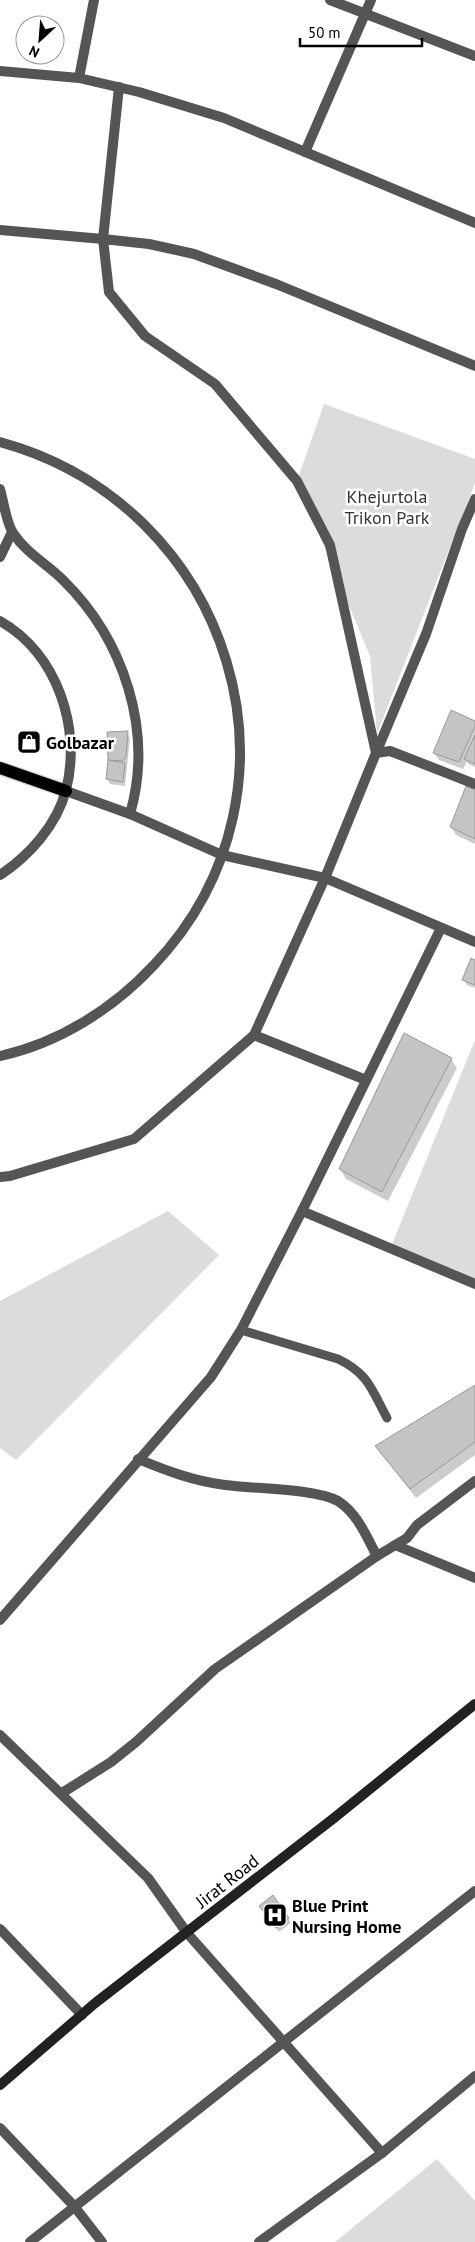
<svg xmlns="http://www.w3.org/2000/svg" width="475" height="2242" viewBox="0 0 475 2242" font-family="'PT Sans',sans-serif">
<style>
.green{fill:#dcdcdc}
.shadow{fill:#0003}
.building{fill:#c4c4c4;stroke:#999}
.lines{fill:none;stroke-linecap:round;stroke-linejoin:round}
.primary-casing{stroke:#dbdbdb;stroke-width:15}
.lane{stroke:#555;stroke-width:9}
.street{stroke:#555;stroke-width:10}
.secondary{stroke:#222;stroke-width:10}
.primary{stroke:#000;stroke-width:12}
.labels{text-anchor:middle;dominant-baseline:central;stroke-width:5;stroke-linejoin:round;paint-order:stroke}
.park-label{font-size:18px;fill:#333;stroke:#fff}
.poi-label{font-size:18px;font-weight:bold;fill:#000;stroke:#fff;text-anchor:start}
.street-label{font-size:18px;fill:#000;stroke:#fff}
</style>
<rect width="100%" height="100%" fill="#fff"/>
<g class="green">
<polygon points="324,404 475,459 475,483 377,734 370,656 297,481"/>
<polygon points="475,1040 475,1284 390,1249"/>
<polygon points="168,1211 219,1255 16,1460 0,1448 0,1301"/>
<polygon points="437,2159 475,2201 475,2242 335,2242"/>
</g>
<g class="shadow">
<polygon points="475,723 475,767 468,764 467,761 463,769 439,760 434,753"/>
<polygon points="127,733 130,738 125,786 110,784 107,779 109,760 109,734"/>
<polygon points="475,791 475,844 456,835 451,827"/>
<polygon points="475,961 475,988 467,985 464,980"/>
<polygon points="451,1059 457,1068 388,1201 346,1179 340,1169"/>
<polygon points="475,1387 475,1455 416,1498 377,1447"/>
<polygon points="260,1907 288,1918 291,1923 279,1932"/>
</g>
<g class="building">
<polygon points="451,710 475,721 475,726 459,762 433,753"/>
<polygon points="128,731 126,757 123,761 108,760 107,732"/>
<polygon points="475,735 475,764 464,759"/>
<polygon points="108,760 125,763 123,782 106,779"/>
<polygon points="466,786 475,790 475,839 450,827"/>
<polygon points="471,958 475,960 475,985 462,980"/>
<polygon points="404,1033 452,1058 382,1192 339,1169"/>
<polygon points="475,1385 475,1442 410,1489 375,1446"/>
<polygon points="273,1895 289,1918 276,1928 259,1906"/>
</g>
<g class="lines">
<g class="primary-casing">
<polyline id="primary" points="0,768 66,791"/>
</g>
<path class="lane" d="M241,1330L338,1359C368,1373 372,1390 387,1418"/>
<g class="street">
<polyline points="330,0 475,56"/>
<polyline points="0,71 79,78 139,92 224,118 475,223"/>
<polyline points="79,78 94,0"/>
<polyline points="305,152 371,0"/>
<polyline points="0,230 103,239 119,87"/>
<path d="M0,442C231,505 321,788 154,965C113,1009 59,1043 0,1056"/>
<path d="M0,489C4,503 6,522 13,533C26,553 47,564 63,580C124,640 154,731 130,814"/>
<polyline points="0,557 12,532"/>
<path d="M0,621C57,653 82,728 66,790C57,825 29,856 0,875"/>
<polyline points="376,753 426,634 462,529 475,499"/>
<polyline points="376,753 390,751 475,784"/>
<polyline points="66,791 130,814 222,855 325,878 475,942"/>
<polyline points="254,1035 366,1080"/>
<polyline points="0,1177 10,1176 134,1139 254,1035 325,878 376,753 330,545 297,481 215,384 145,336 109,292 103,239 149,244 194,254 276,284 475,366"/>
<polyline points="302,1211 475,1284"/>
<path d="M138,1459C167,1471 194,1481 225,1485C254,1489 314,1488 338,1501C358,1514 366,1536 377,1556"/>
<polyline points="395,1545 475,1578"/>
<polyline points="0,1620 211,1377 241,1330 302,1211 441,928"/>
<polyline points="0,1735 148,1878 187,1933 382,2153"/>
<polyline points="62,1793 111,1762 136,1742 215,1669 377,1556 407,1538 417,1525 475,1481"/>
<polyline points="0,1929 82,2015"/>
<polyline points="0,2128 74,2206 102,2242"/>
<polyline points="30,2242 475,1891"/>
<polyline points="259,2242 382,2153 475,2076"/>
</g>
<polyline class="secondary" points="0,2085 94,2004 334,1818 475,1704"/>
<use href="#primary" class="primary"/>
</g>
<defs>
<g id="shop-square" transform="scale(1.25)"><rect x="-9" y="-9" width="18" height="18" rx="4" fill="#000" stroke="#fff"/><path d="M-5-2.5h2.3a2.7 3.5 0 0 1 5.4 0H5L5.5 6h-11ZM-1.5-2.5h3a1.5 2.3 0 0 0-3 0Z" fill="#fff"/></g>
<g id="hospital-square" transform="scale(1.25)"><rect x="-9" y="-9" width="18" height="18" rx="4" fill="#000" stroke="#fff"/><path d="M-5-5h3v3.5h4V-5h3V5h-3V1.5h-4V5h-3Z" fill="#fff"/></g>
</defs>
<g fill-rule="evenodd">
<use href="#shop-square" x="29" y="742"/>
<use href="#hospital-square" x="275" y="1915"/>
</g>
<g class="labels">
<g class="park-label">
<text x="387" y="496">Khejurtola<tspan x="387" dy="21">Trikon Park</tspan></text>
</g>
<g class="poi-label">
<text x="46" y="742">Golbazar</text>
<text x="292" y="1905">Blue Print<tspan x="292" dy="21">Nursing Home</tspan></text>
</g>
<g class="street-label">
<text transform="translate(227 1881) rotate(-38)">Jirat Road</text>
</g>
</g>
<g transform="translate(40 40) rotate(206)"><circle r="24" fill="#ffffff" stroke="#999999"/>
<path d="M0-4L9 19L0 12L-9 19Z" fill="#000000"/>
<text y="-8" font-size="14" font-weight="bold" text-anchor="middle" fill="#000000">N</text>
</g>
<path d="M300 38v8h122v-8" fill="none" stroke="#000000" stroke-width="2.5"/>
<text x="308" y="38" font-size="15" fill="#000000" stroke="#ffffff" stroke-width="4" paint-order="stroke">50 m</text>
</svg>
